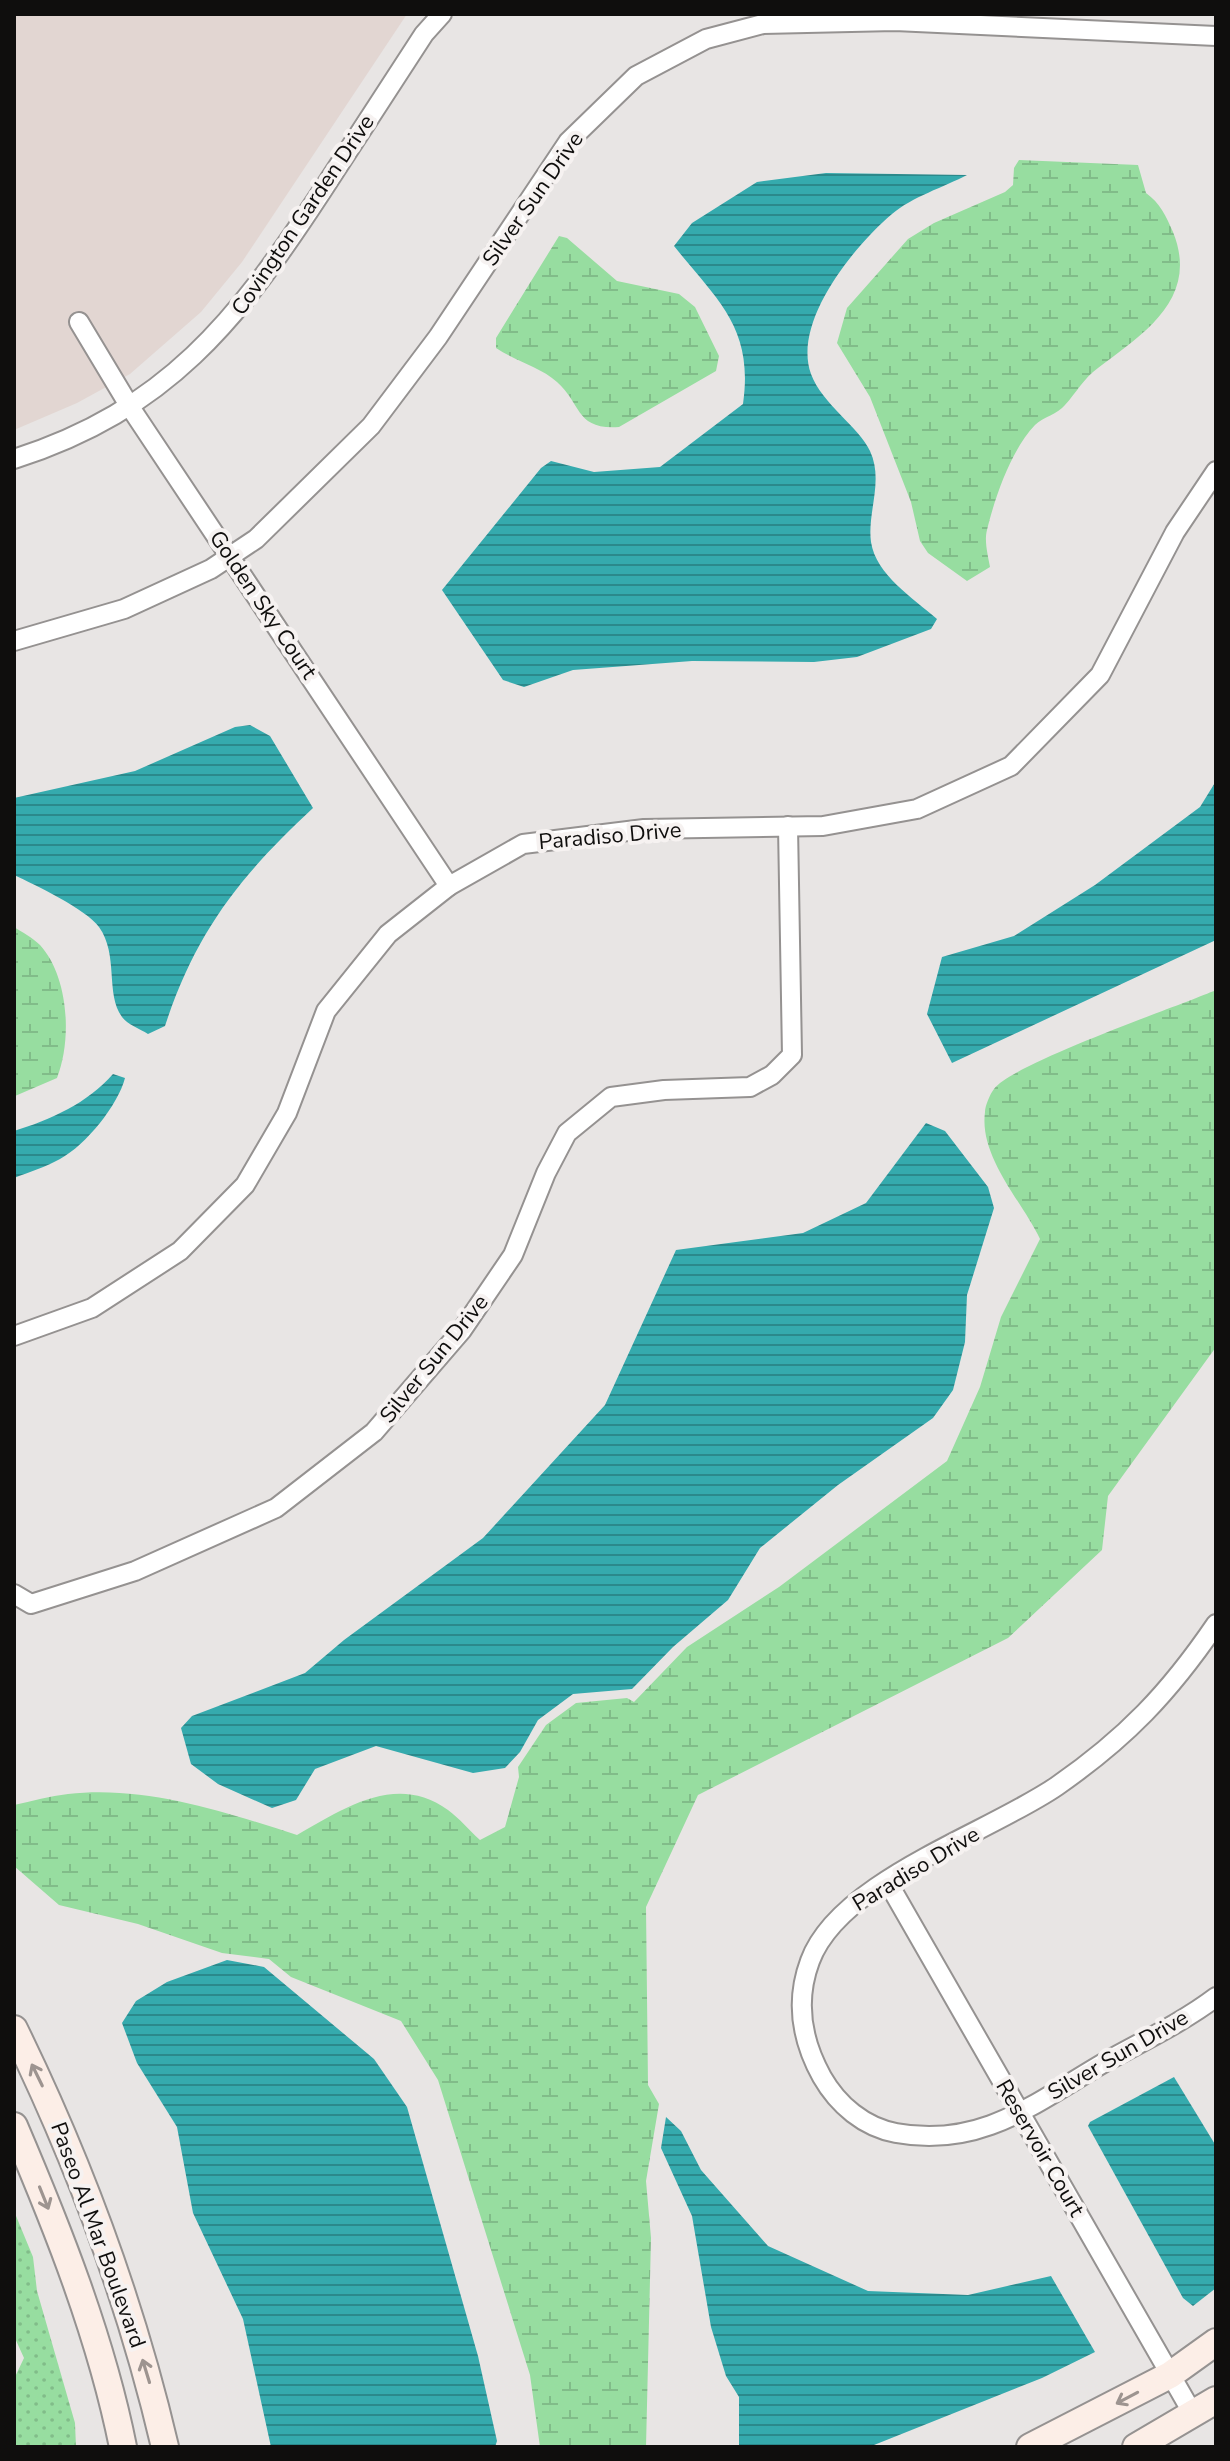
<svg xmlns="http://www.w3.org/2000/svg" width="1230" height="2461" viewBox="0 0 1230 2461" font-family="'Nunito Sans',sans-serif">
<style>
.built{fill:#e2d6d2}
.wetland{fill:url(#wetland-marsh)}
.park{fill:url(#park-dots)}
.water{fill:url(#water-rules)}
.lines{fill:none;stroke-linecap:round;stroke-linejoin:round}
.street-casing{stroke:#959291;stroke-width:22}
.secondary-casing{stroke:#959291;stroke-width:30}
.street{stroke:#fff;stroke-width:18}
.secondary{stroke:#fceee7;stroke-width:26}
.oneway{stroke:#9d9490}
.labels{text-anchor:middle;dominant-baseline:central;stroke-width:8;stroke-linejoin:round;paint-order:stroke}
.street-label{font-size:22px;fill:#0f0e0d;stroke:#f6f2f1}
</style>
<defs>
<pattern id="wetland-marsh" width="20" height="14" patternUnits="userSpaceOnUse" patternTransform="scale(2)"><rect width="20" height="14" fill="#97dda0"/><path d="M1 5h8M5 5V1M11 12h8M15 12V8" fill="none" stroke="#81bc89"/></pattern>
<pattern id="park-dots" width="8" height="8" patternUnits="userSpaceOnUse" patternTransform="scale(2)"><rect width="8" height="8" fill="#97dda0"/><path d="M2 2h.1M6 6h.1" fill="none" stroke="#81bc89" stroke-width="1.8" stroke-linecap="round"/></pattern>
<pattern id="water-rules" width="6" height="5" patternUnits="userSpaceOnUse" patternTransform="scale(2)"><rect width="6" height="5" fill="#35aaad"/><path d="M0 2.5h6" fill="none" stroke="#2b898b"/></pattern>
</defs>
<rect width="100%" height="100%" fill="#e8e5e4"/>
<polygon class="built" points="14,14 407,14 242,262 201,312 130,374 77,403 14,430"/>
<g class="wetland">
<path d="M1019,160L1138,165L1146,193C1160,203 1166,216 1173,232C1200,299 1143,334 1098,368C1084,378 1076,393 1065,405C1058,414 1043,417 1035,425C1011,450 995,497 987,530C984,541 988,556 990,567L967,581L928,553L920,541L911,502L870,397L837,343L847,308L908,239L934,223L1005,192L1013,185L1014,168Z"/>
<path d="M559,236L567,238L617,281L679,294L695,307L719,356L716,371L619,427C575,430 582,404 557,382C540,367 515,361 496,348V338Z"/>
<path d="M14,927C22,932 33,938 40,945C69,977 72,1040 57,1078L15,1096Z"/>
<path d="M1216,990V1347L1108,1496L1102,1550L1008,1638L698,1795L646,1907L648,2085L659,2104L646,2181L651,2238L646,2447H540L530,2375L438,2080L401,2021L291,1977L269,1959L222,1953L138,1924L59,1905L14,1866V1805C32,1801 50,1796 68,1794C146,1785 225,1812 297,1835C343,1809 396,1772 448,1810C459,1818 469,1830 480,1840L505,1827L519,1777L518,1767L546,1725L576,1703L627,1698L634,1702L687,1647L779,1587L947,1461L980,1387L1001,1317L1040,1239C1022,1201 979,1157 985,1112C985,1106 990,1094 994,1089C1013,1063 1177,1007 1216,990Z"/>
</g>
<polygon class="park" points="14,2211 33,2257 37,2291 75,2423 76,2447 14,2447 14,2379 24,2358 14,2336"/>
<g class="water">
<path d="M826,173L967,175C944,187 912,197 892,214C854,246 792,322 811,374C822,404 859,427 870,451C884,481 867,512 871,542C876,575 913,598 937,619L931,629L857,657L814,662L692,661L573,670L524,687L503,680L442,590L541,468L551,461L594,472L660,467L743,404C754,327 717,300 674,246L692,223L757,182Z"/>
<path d="M250,725L270,736L313,808C241,875 196,931 165,1026L148,1034C140,1029 127,1024 122,1017C105,993 119,955 99,927C86,909 35,885 14,875V798L135,771L235,727Z"/>
<polygon points="1216,781 1216,940 952,1063 927,1014 942,957 1014,936 1095,885 1200,807"/>
<path d="M113,1074L125,1078C118,1105 86,1145 60,1159C46,1167 29,1172 14,1178V1131C50,1120 88,1103 113,1074Z"/>
<polygon points="926,1123 945,1131 988,1187 994,1208 967,1295 965,1342 953,1390 933,1418 838,1485 760,1548 728,1600 673,1647 632,1689 573,1694 538,1720 520,1752 505,1768 473,1773 376,1746 315,1769 296,1800 272,1808 218,1784 191,1764 181,1728 192,1716 305,1673 344,1640 483,1538 605,1405 676,1250 803,1233 866,1203"/>
<polygon points="227,1960 264,1967 374,2059 407,2107 478,2356 497,2441 495,2447 271,2447 243,2319 193,2213 177,2127 137,2063 122,2023 136,2001 167,1982"/>
<polygon points="1174,2077 1216,2146 1216,2288 1193,2306 1183,2298 1088,2126 1090,2122"/>
<polygon points="666,2117 681,2131 701,2170 768,2246 868,2291 968,2295 1051,2276 1095,2352 1042,2378 874,2445 739,2447 739,2397 726,2376 711,2327 692,2216 661,2148"/>
</g>
<g class="lines">
<g class="street-casing">
<g id="street">
<polyline points="79,322 130,407 449,886"/>
<path d="M14,459C167,410 237,321 322,191C356,139 390,87 424,34L442,14"/>
<polyline points="14,641 124,609 211,569 256,539 371,426 438,337 568,142 636,76 706,39 763,24 895,21 1216,36"/>
<polyline points="14,1336 92,1308 180,1251 245,1185 287,1113 326,1011 388,934 449,886 523,844 644,829 823,826 917,809 1011,766 1100,675 1175,532 1216,471"/>
<polyline points="14,1594 31,1604 135,1571 276,1508 374,1432 462,1330 513,1255 546,1173 567,1133 611,1097 664,1090 750,1087 772,1075 792,1055 788,826"/>
<path d="M1216,1624C1169,1693 1126,1738 1057,1786C989,1833 839,1881 810,1961C795,2001 802,2041 822,2077C838,2105 864,2127 896,2133C982,2149 1036,2102 1107,2061C1143,2041 1183,2022 1216,1997"/>
<polyline points="887,1881 1193,2414"/>
</g>
</g>
<g class="secondary-casing">
<g id="secondary">
<path d="M14,2029C79,2162 131,2302 165,2447"/>
<path d="M14,2126C58,2229 101,2337 123,2447"/>
<polyline points="1030,2447 1170,2375 1216,2342"/>
<polyline points="1136,2447 1216,2400"/>
</g>
</g>
<use href="#street" class="street"/>
<use href="#secondary" class="secondary"/>
</g>
<defs><path id="oneway-shaft" d="M-6 0H5M1.5-3L5.5 0L1.5 3" fill="none" stroke-width="1.6" stroke-linecap="round" stroke-linejoin="round" transform="scale(2)"/></defs>
<g class="oneway">
<use href="#oneway-shaft" transform="translate(37 2075) rotate(-116)"/>
<use href="#oneway-shaft" transform="translate(44 2198) rotate(68)"/>
<use href="#oneway-shaft" transform="translate(146 2371) rotate(-107)"/>
<use href="#oneway-shaft" transform="translate(1127 2398) rotate(152)"/>
</g>
<g class="labels">
<g class="street-label">
<text transform="translate(533 199) rotate(-55)">Silver Sun Drive</text>
<text transform="translate(303 215) rotate(-56)">Covington Garden Drive</text>
<text transform="translate(263 605) rotate(56)">Golden Sky Court</text>
<text transform="translate(610 836) rotate(-5)">Paradiso Drive</text>
<text transform="translate(434 1359) rotate(-51)">Silver Sun Drive</text>
<text transform="translate(916 1869) rotate(-31)">Paradiso Drive</text>
<text transform="translate(1118 2055) rotate(-30)">Silver Sun Drive</text>
<text transform="translate(1040 2148) rotate(60)">Reservoir Court</text>
<text transform="translate(98 2235) rotate(70)">Paseo Al Mar Boulevard</text>
</g>
</g>
<rect width="1230" height="2461" fill="none" stroke="#0f0e0d" stroke-width="32"/>
</svg>
